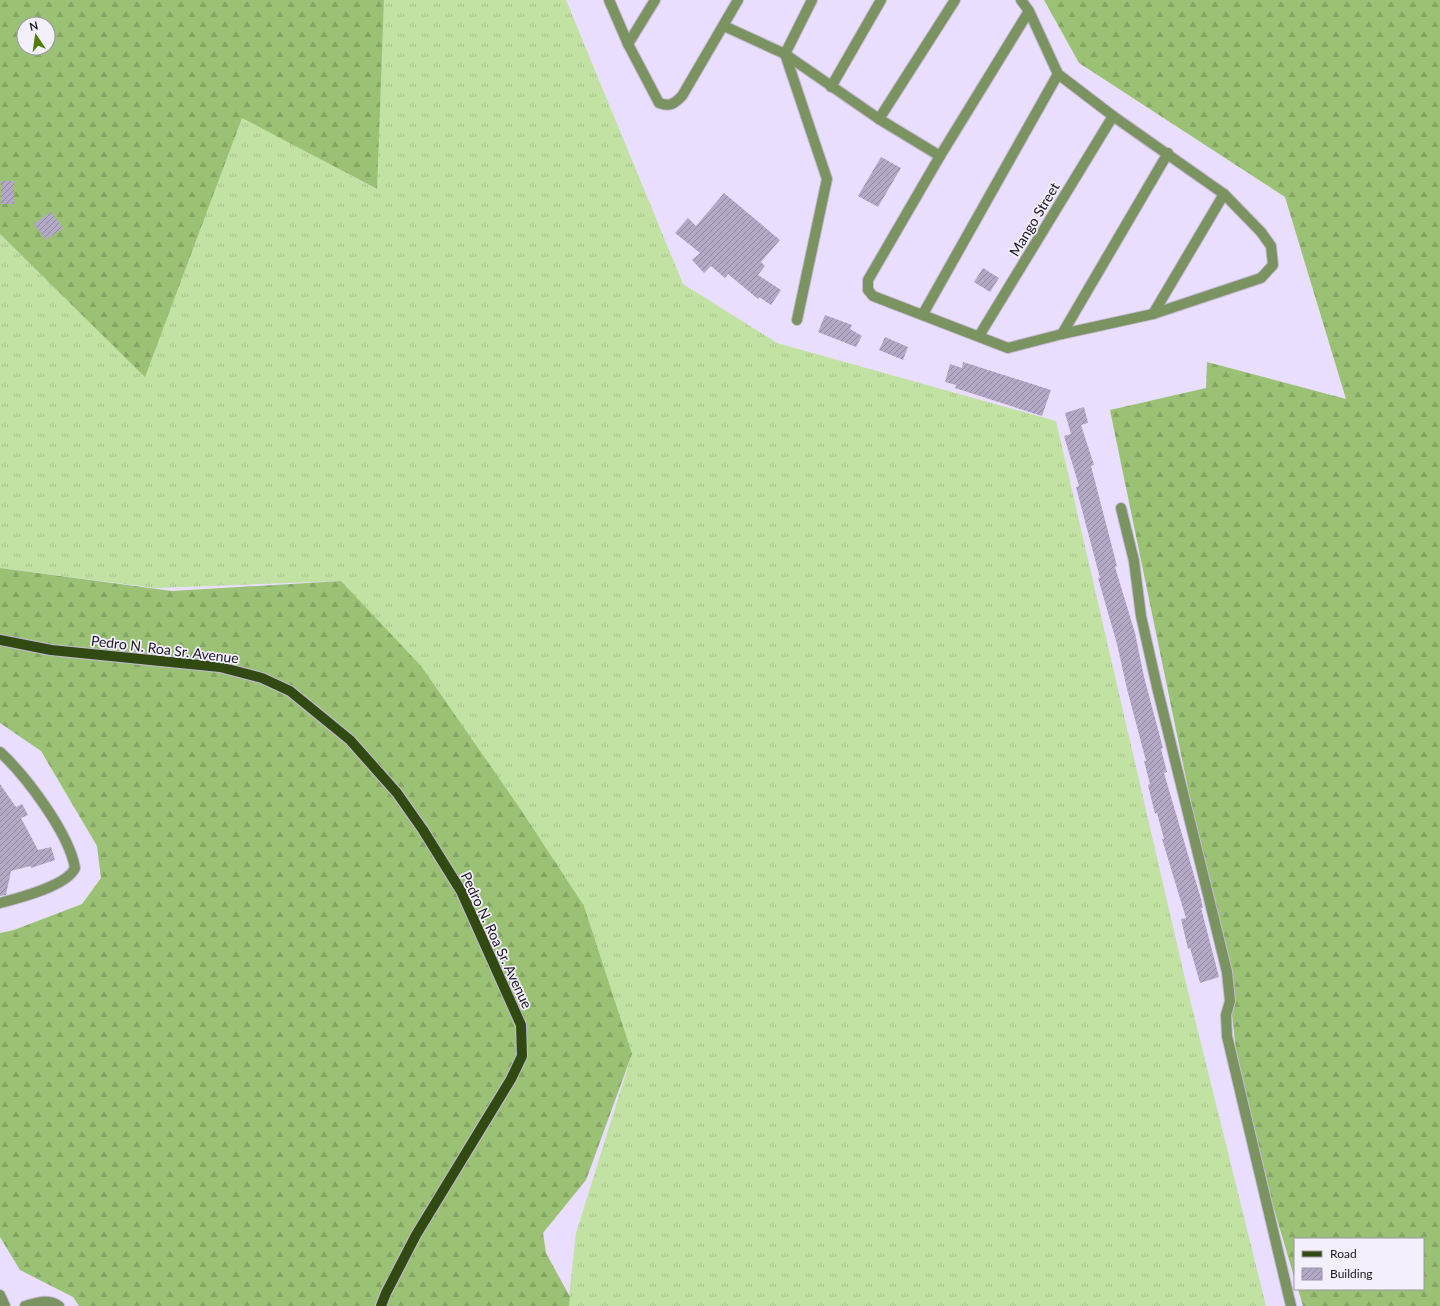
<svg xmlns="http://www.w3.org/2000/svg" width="1440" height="1306" viewBox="0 0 1440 1306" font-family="Lato,sans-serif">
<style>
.grass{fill:url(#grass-tufts)}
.forest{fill:url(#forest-firs);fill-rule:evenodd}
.building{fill:url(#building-hatch)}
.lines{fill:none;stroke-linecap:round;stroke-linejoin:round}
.street-casing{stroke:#c4bad5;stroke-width:12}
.primary-casing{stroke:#c4bad5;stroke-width:12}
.street{stroke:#7a9361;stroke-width:10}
.primary{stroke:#314a11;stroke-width:10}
.labels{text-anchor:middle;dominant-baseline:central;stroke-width:3.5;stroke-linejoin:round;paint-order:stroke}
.street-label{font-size:14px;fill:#19151f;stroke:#f3effb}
</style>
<defs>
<pattern id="grass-tufts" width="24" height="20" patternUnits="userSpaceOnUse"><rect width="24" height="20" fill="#c2e2a3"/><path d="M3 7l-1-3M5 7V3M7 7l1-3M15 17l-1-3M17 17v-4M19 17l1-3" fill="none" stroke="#a6c18c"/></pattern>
<pattern id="forest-firs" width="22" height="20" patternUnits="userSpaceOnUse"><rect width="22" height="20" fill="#9bc175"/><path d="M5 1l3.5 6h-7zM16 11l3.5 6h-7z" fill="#85a565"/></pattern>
<pattern id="building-hatch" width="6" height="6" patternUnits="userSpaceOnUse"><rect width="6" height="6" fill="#b3a8c5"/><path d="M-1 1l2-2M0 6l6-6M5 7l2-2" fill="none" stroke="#91889f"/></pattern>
</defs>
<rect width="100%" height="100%" fill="#e9defd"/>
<polygon class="grass" points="384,0 566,0 683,284 777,343 1056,421 1186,983 1266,1306 568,1306 576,1233 632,1054 341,581 155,588 0,568 0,234 145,376 242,117 376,189"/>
<g class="forest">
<path d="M0,0H384L377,189L242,118L145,377L0,234ZM24,24H48V48H24Z"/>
<polygon points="1044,0 1440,0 1440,1306 1303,1306 1298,1289 1423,1289 1423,1239 1295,1239 1295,1280 1241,1097 1229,987 1110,410 1206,388 1207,362 1346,399 1285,197 1079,63"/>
<polygon points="0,568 172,591 341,581 421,666 519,807 584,906 632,1054 586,1180 543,1233 546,1253 570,1297 569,1306 79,1306 73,1297 20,1270 0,1237 0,933 14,930 82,904 101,878 97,846 41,751 0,723"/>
</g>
<g class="building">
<polygon points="881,157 901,168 878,207 858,196"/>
<rect x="1" y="181" width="13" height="23"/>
<polygon points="724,193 780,240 761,262 765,266 758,275 781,290 771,305 759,297 758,299 728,274 725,278 711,266 704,273 692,260 700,253 675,233 688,218 696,226"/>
<polygon points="51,212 63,228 46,240 34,224"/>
<polygon points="983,268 999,278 990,292 974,282"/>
<polygon points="825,315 852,325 850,329 862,336 856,347 818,332"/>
<polygon points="885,337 908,347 903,360 879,350"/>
<polygon points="963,362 1051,390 1042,416 955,388 956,385 945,382 950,364 962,368"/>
<polygon points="1084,407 1088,423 1081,425 1094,465 1091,466 1117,566 1115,567 1135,633 1144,677 1163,748 1161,749 1167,772 1164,773 1201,899 1203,908 1201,908 1219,977 1200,983 1190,948 1188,949 1181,919 1186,918 1162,839 1164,839 1157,813 1155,814 1148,785 1150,784 1144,761 1146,761 1127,689 1117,644 1098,578 1100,578 1076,487 1079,486 1064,436 1071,434 1065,413"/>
<polygon points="0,784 16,807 22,804 28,815 21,818 38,850 51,847 55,860 31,868 30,866 11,871 6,895 0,896"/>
</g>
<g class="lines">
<g class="street-casing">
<g id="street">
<path d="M609,0L628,44L659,103C670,107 674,104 682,96L738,0"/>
<polyline points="1021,0 1029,11 1058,74 1113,116 1224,194 1261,232 1271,246 1273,265 1261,278 1153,314 1062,334 1008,348 873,296 868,290 868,280 940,156 1029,11"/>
<polyline points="724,26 785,54 879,119 940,156"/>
<polyline points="628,44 655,0"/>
<polyline points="831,87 881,0"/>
<polyline points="879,119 955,0"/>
<polyline points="923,314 1058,74"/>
<polyline points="1153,314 1224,194"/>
<polyline points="797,320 827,179 785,54 812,0"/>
<polyline points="1062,334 1168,153"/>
<polyline points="979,336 1113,116"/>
<polyline points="1121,508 1134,561 1141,616 1157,687 1227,972 1230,1001 1226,1015 1227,1036 1291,1306"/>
<path d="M0,752C26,776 69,833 75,868C67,886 19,898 0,903"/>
<polyline points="0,1295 5,1306"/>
<path d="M25,1306C36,1303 48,1298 59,1306"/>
</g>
</g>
<g class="primary-casing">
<polyline id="primary" points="0,640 51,650 220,667 262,678 290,691 350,740 397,793 423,830 461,891 521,1025 522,1056 511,1079 416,1235 386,1293 381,1306"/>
</g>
<use href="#street" class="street"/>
<use href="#primary" class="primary"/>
</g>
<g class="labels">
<g class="street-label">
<text transform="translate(1034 219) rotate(-59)">Mango Street</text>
<text transform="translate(165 649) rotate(7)">Pedro N. Roa Sr. Avenue</text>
<text transform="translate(497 940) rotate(65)">Pedro N. Roa Sr. Avenue</text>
</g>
</g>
<rect x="1294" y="1238" width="130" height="52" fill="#f3effb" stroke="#9c98a3"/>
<rect x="1302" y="1251" width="20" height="6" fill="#314a11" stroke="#9c98a3"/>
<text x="1330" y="1258" font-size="12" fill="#19151f">Road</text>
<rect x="1302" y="1268" width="20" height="12" fill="url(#building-hatch)" stroke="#9c98a3"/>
<text x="1330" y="1278" font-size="12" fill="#19151f">Building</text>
<g transform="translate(36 36) rotate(347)"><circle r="19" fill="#f3effb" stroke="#9c98a3"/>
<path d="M0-3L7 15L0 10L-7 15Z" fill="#507d03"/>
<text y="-6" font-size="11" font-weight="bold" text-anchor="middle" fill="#19151f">N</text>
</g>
</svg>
